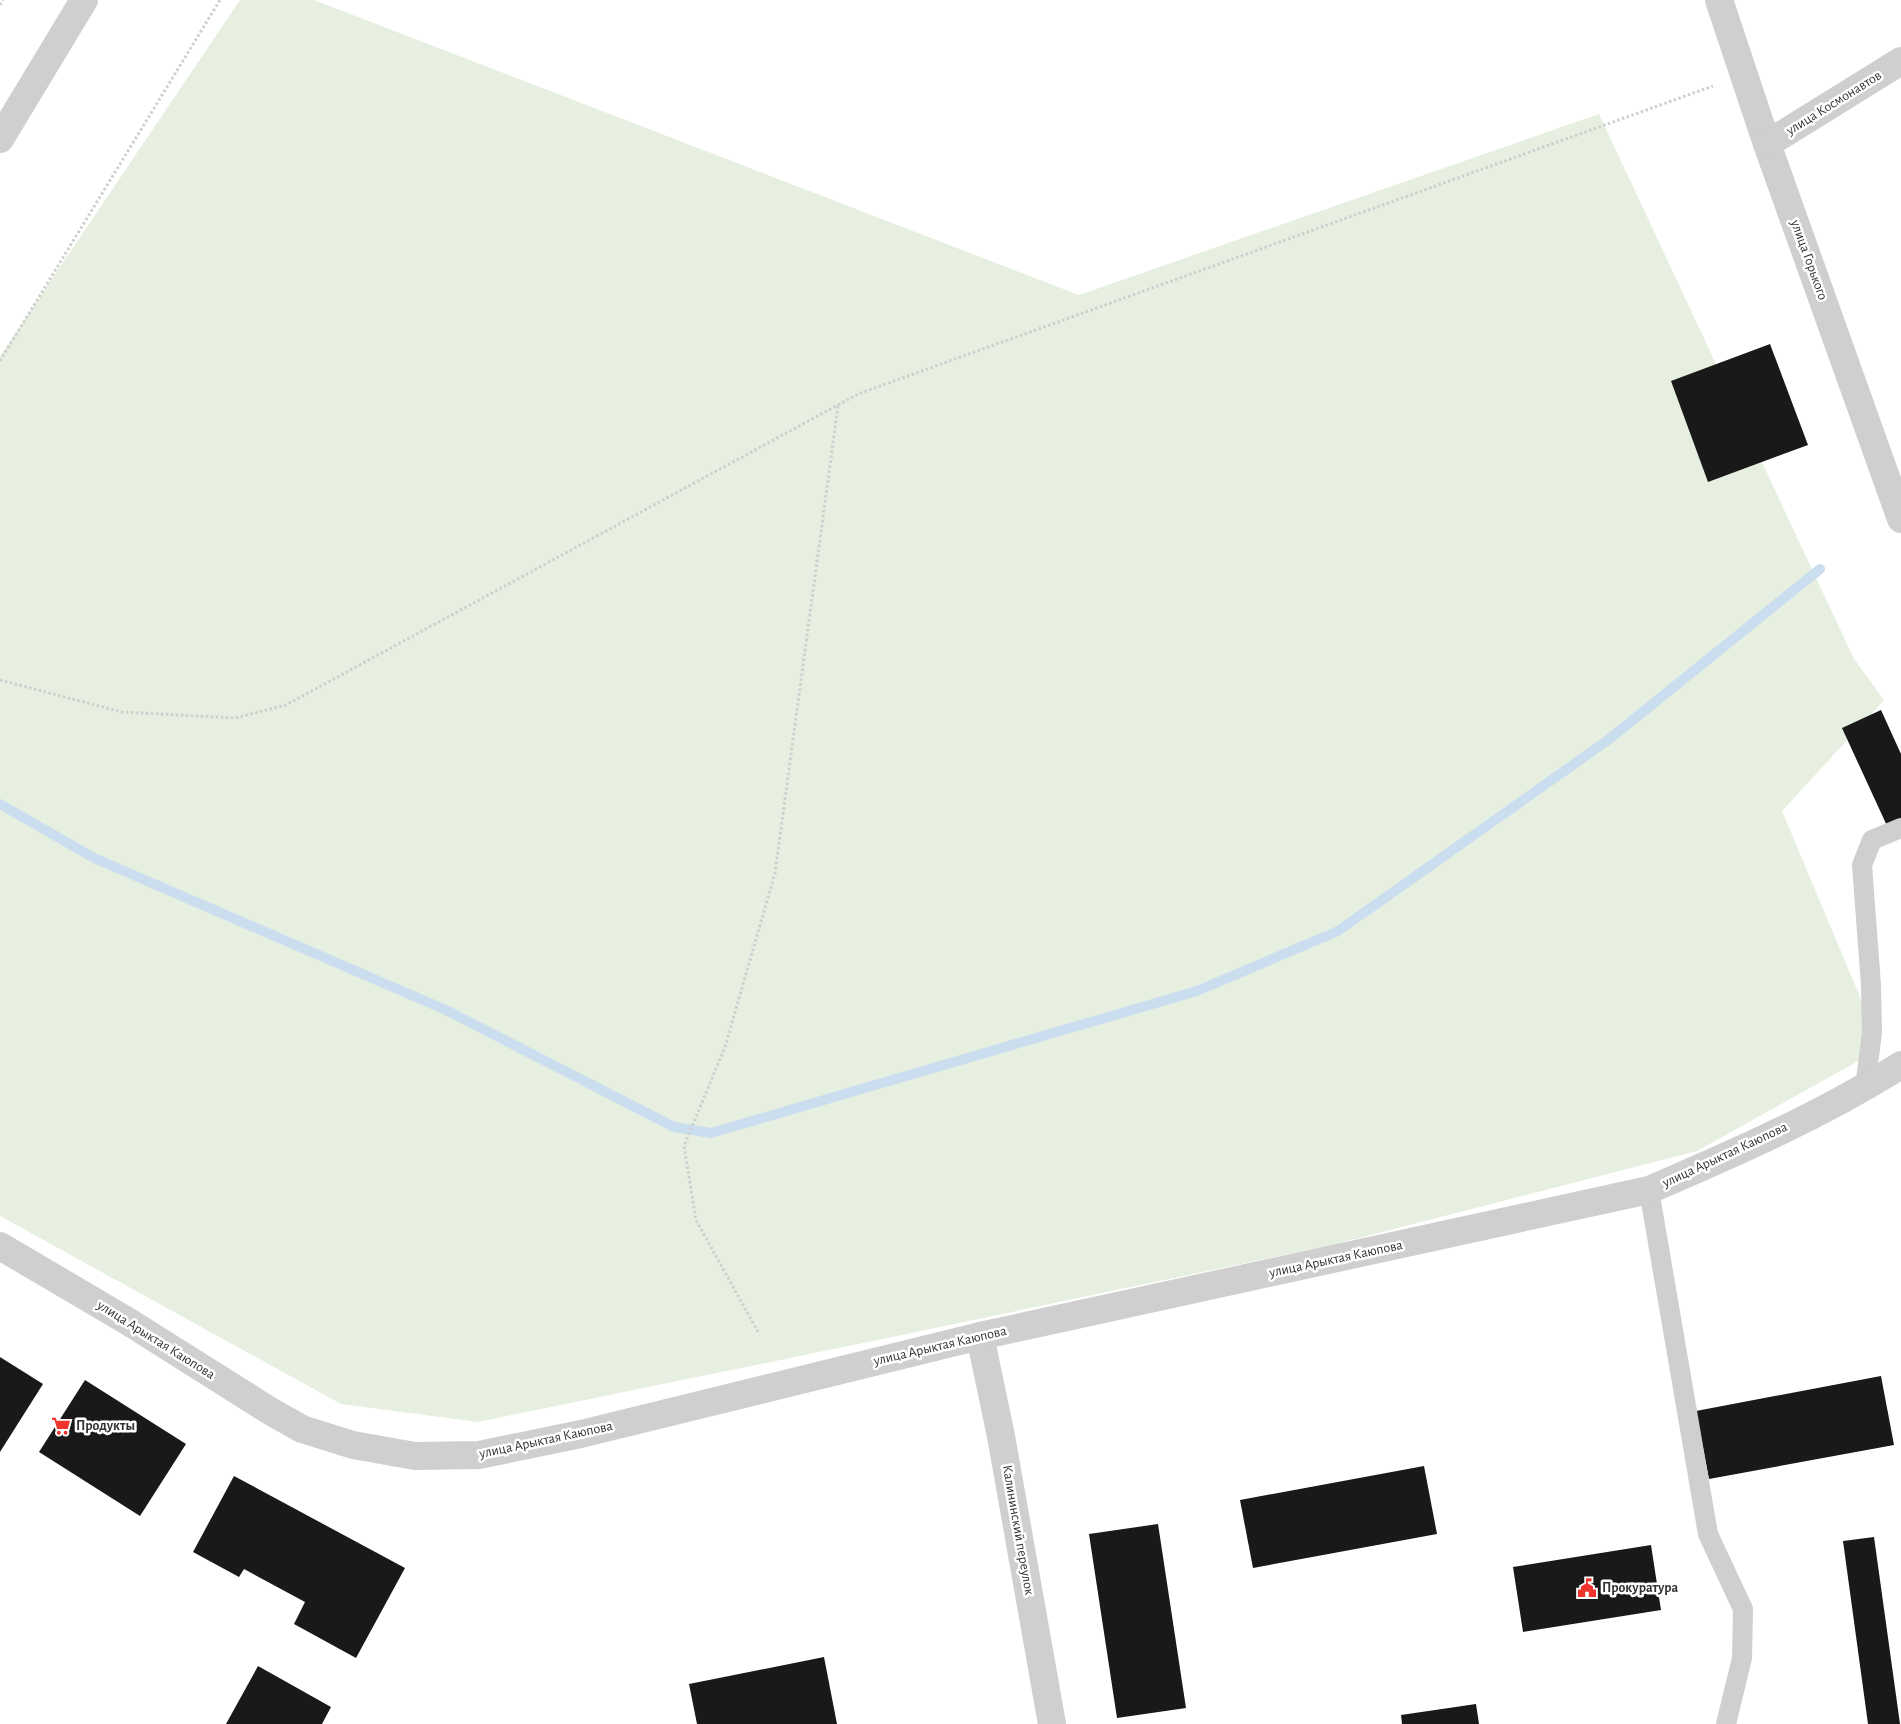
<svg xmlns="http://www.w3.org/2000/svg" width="1901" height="1724" viewBox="0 0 1901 1724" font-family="'Alegreya Sans',sans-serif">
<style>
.green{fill:#e6efe0}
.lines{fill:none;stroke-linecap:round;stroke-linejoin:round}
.stream{stroke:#cbdeef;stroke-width:10}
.building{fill:#191919}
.path{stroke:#cfcfcf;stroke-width:3;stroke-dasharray:2.5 2.5;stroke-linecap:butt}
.service{stroke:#cfcfcf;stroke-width:20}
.minor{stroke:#cfcfcf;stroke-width:28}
.tertiary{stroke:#cfcfcf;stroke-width:28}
.labels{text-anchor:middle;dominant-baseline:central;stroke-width:5;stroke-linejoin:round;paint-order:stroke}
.street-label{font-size:14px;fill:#323232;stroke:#fff}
.poi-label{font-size:14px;font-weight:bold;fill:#323232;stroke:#fff;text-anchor:start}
</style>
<rect width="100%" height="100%" fill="#fff"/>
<polygon class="green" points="240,0 314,0 1079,295 1599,114 1854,659 1884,700 1782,811 1871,1023 1860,1060 1697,1151 1332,1245 892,1337 478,1422 341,1404 0,1216 0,356"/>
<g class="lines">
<polyline class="stream" points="0,804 94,858 446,1010 674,1127 711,1133 1197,991 1338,931 1608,740 1820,569"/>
</g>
<g class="building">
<polygon points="1770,344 1808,445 1708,482 1671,381"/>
<polygon points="1881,710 1901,754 1901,822 1888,828 1842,728"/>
<polygon points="0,1357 43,1384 0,1452"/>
<polygon points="1881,1376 1894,1445 1709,1479 1696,1411"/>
<polygon points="85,1380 186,1444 140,1516 39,1452"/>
<polygon points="1424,1466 1437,1534 1253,1568 1240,1500"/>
<polygon points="234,1476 405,1568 356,1658 294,1624 305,1602 244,1569 239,1577 193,1552"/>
<polygon points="1158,1524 1186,1708 1117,1718 1089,1534"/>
<polygon points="1874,1537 1900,1724 1868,1724 1843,1541"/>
<polygon points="1651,1545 1661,1610 1523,1632 1513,1567"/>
<polygon points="824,1657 837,1724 697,1724 689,1684"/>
<polygon points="258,1666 331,1707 322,1724 226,1724"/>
<polygon points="1476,1704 1479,1724 1402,1724 1401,1715"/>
</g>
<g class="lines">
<g class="path">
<polyline points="0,5 3,0"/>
<polyline points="0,361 220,0"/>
<polyline points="0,680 122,712 235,718 286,705 858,394 1713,86"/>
<polyline points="758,1332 696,1220 684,1146 725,1047 775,873 838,406"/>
</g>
<g class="service">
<polyline points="1865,1087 1872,1033 1871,985 1862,865 1872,840 1901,828"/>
<polyline points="1649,1190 1708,1534 1743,1609 1742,1658 1726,1724"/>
</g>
<g class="minor">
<polyline points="1719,0 1767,144 1901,519"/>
<polyline points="1767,144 1901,61"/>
<polyline points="980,1336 1001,1436 1052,1724"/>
</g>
<g class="tertiary">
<polyline points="0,139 84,0"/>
<path d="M0,1246L129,1322L270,1411L302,1429L353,1445L415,1456L479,1455L581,1434L980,1336L1649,1190C1735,1153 1822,1115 1901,1065"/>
</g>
</g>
<defs>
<g id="supermarket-bare" transform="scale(1.5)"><path d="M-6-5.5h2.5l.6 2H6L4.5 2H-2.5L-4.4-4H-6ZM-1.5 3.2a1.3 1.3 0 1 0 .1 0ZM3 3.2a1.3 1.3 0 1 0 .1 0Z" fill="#ef332d" stroke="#fff" stroke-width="2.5" paint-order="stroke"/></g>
<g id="civic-bare" transform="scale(1.5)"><path d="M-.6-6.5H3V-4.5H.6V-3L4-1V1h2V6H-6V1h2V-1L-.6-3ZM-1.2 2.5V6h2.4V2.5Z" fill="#ef332d" stroke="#fff" stroke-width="2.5" paint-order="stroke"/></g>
</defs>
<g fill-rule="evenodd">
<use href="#supermarket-bare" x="61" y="1426"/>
<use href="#civic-bare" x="1587" y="1588"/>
</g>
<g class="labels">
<g class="street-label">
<text transform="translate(1834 103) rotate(-32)">улица Космонавтов</text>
<text transform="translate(1809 260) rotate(70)">улица Горького</text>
<text transform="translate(1725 1155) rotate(-25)">улица Арыктая Каюпова</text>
<text transform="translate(1336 1259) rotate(-12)">улица Арыктая Каюпова</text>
<text transform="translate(156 1340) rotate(32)">улица Арыктая Каюпова</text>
<text transform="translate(940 1346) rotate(-13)">улица Арыктая Каюпова</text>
<text transform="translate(546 1440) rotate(-12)">улица Арыктая Каюпова</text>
<text transform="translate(1018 1530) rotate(80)">Калининский переулок</text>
</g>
<g class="poi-label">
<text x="76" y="1426">Продукты</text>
<text x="1602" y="1588">Прокуратура</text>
</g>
</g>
</svg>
